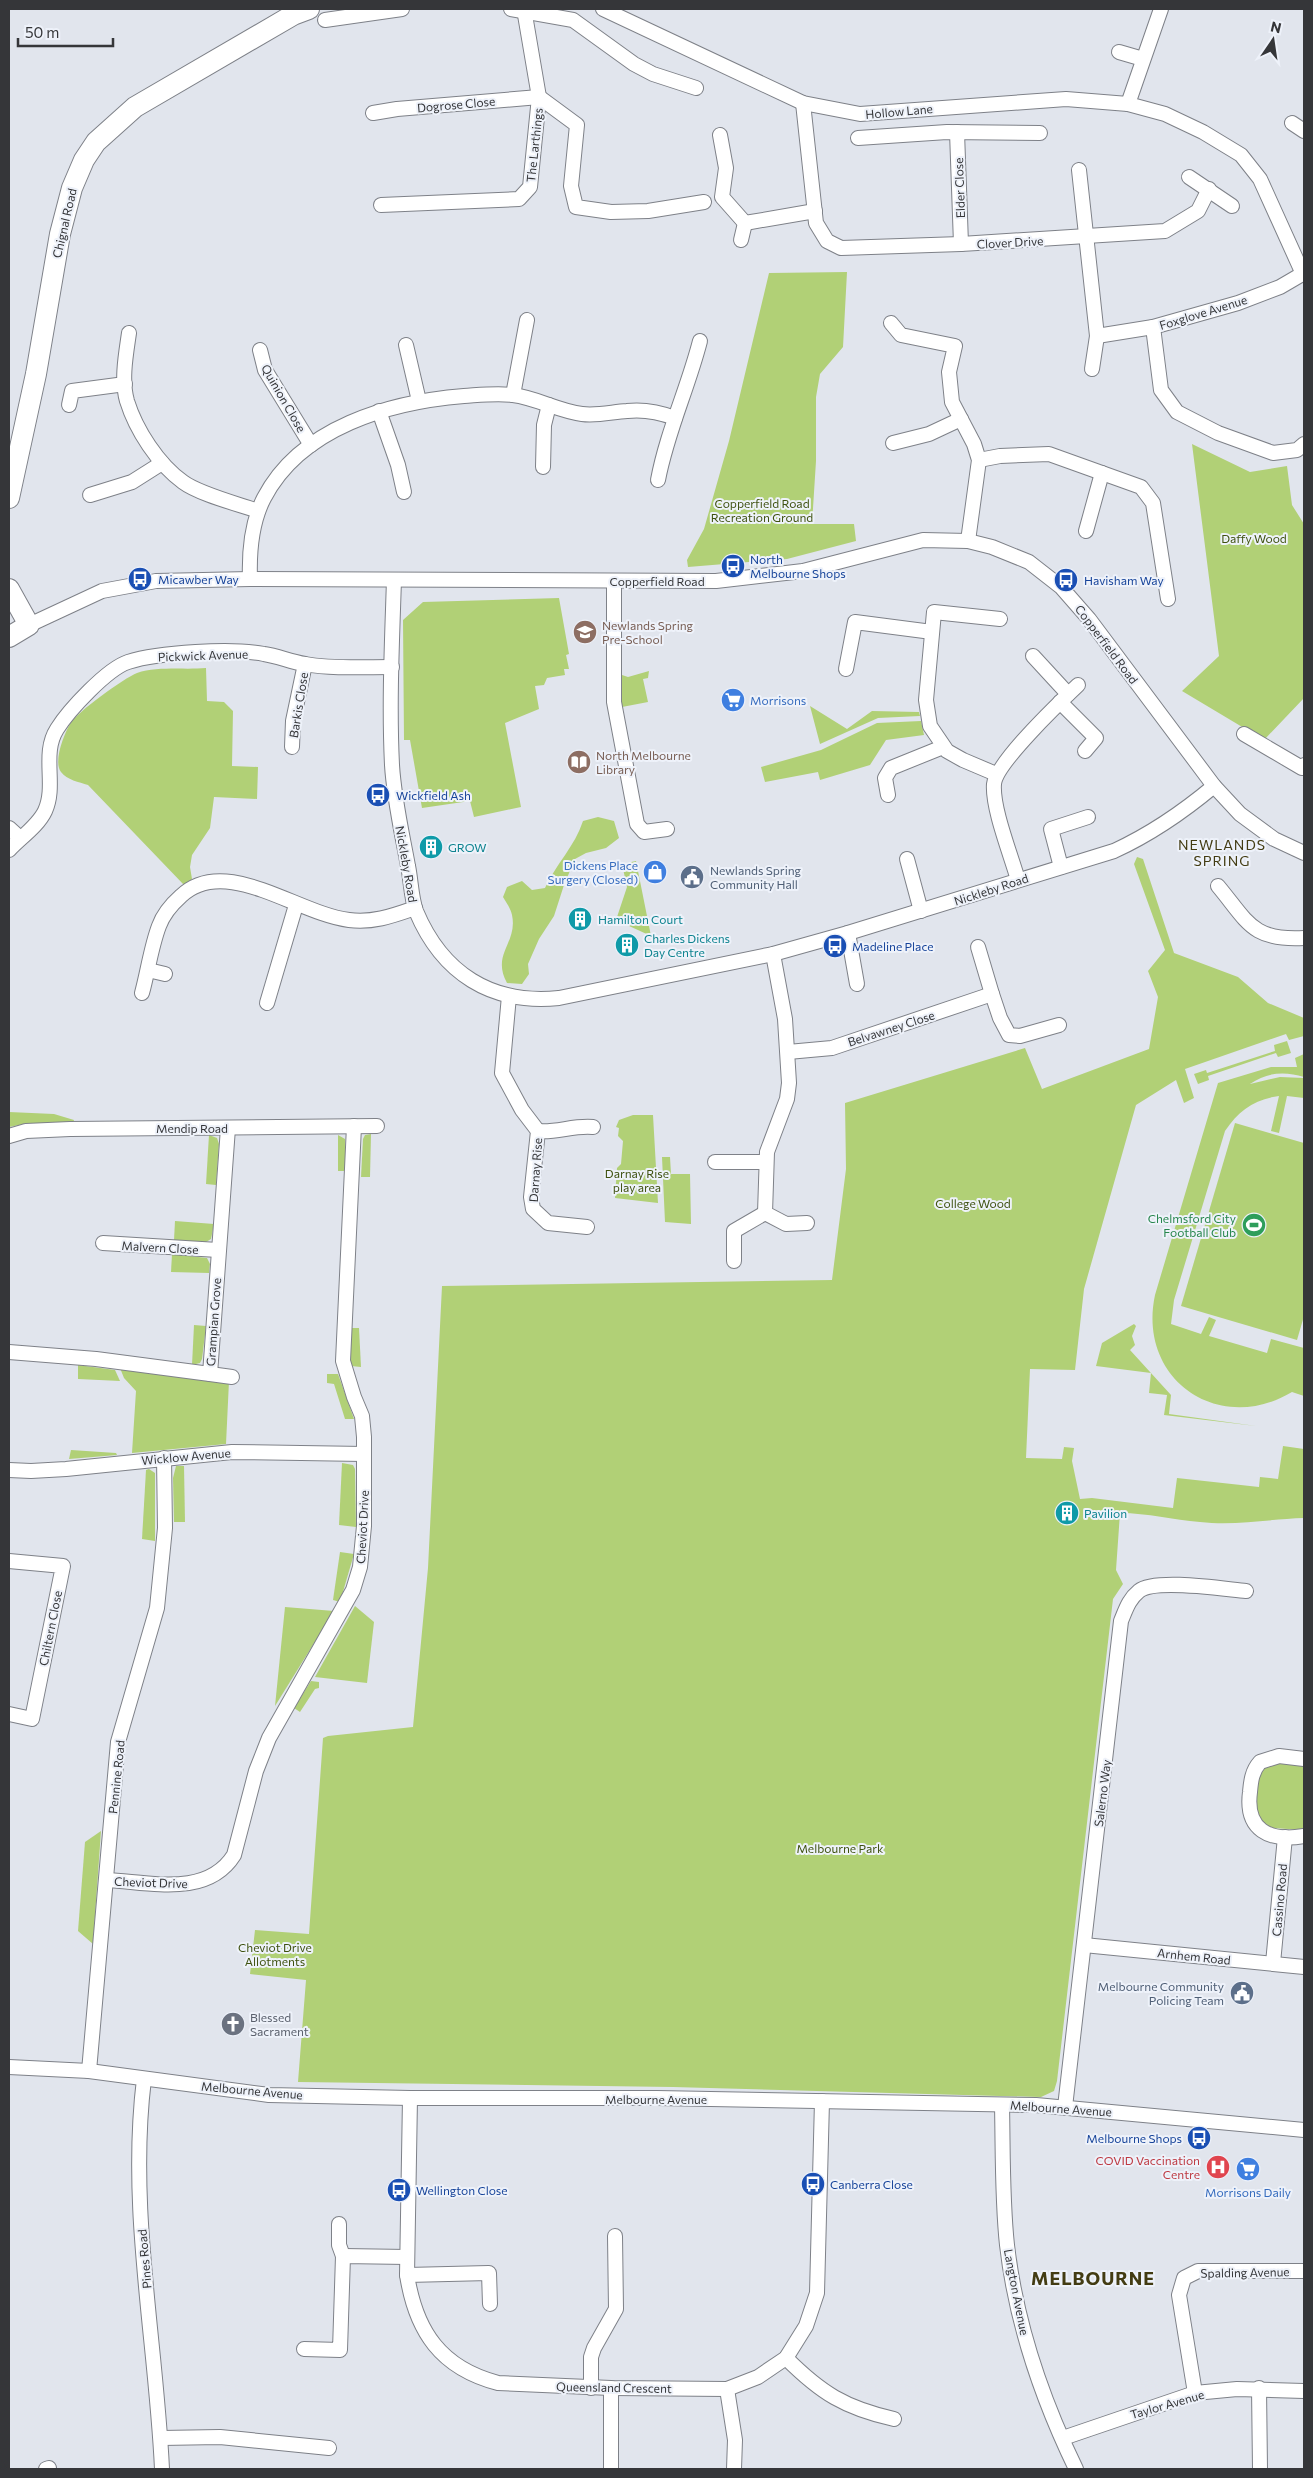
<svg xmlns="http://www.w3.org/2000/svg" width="1313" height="2478" viewBox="0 0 1313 2478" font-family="Commissioner,sans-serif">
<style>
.green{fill:#b1d076}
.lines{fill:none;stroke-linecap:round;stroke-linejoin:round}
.street-casing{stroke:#7e8188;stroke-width:16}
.secondary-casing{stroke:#7e8188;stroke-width:22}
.street{stroke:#fff;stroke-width:14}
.secondary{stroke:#fff;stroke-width:20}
.labels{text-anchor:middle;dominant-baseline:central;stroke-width:4;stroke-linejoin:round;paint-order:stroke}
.street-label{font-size:12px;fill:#353639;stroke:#eef2fa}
.park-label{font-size:12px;fill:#3e510f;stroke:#eef2fa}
.transit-label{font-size:12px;fill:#164399;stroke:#eef2fa;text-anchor:start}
.education-label{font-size:12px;fill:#785e54;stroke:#eef2fa;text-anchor:start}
.shop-label{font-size:12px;fill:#366cbe;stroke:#eef2fa;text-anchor:start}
.culture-label{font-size:12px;fill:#0d838f;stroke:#eef2fa;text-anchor:start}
.service-label{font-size:12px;fill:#4e5e75;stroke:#eef2fa;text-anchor:start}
.leisure-label{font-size:12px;fill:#27864d;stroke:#eef2fa;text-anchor:end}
.worship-label{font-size:12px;fill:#5b616d;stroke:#eef2fa;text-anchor:start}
.health-label{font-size:12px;fill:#be3a42;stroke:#eef2fa;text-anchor:end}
.neighbourhood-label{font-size:14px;letter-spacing:1px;fill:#433c13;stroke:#eef2fa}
.district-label{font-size:18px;font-weight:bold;letter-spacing:1px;fill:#433c13;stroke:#eef2fa}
</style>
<rect width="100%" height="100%" fill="#e1e5ed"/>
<g class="green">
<polygon points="847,272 843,347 820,374 816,397 816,461 812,524 854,524 856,541 787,559 688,567 687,560 704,529 729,441 769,273"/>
<polygon points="1192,444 1250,472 1287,466 1292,505 1304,524 1304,698 1264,740 1182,691 1219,656"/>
<polygon points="559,598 569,654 566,655 569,669 564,669 565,675 547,678 544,685 535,686 539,709 505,723 521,807 474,817 470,801 422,808 410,740 404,740 403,620 423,602"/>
<path d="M206,668L207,701L224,702L233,711L232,766L258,767L257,799L214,797L210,828L192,855L190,867L192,879L184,885L88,785C79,782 67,780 61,772C53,762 64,734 70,724C77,712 124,678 137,673C158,666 185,670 206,668Z"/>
<polygon points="649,671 648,678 643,679 648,702 622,707 622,675 628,677"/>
<polygon points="810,706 847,729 872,711 919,712 920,716 878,718 820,744"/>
<polygon points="921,721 924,735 886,740 870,765 820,780 818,772 765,782 761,767 821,750 877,723"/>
<path d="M598,817L614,821L619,838L606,848L586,853L575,859L564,885L554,916L539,939L528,964L529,974L522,984L507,983C491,954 518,943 512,915C511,909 506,902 503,897L507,887L522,881L532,890L545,888C556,864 575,846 583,821Z"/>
<path d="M1137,857L1143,859L1174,953L1238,977L1268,1003L1304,1018V1036L1289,1040L1286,1034L1185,1069L1194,1098L1184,1103L1176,1080L1136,1105L1084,1289L1075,1370L1030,1369L1026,1458L1062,1459L1064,1447L1074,1448L1072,1461L1080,1499L1092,1498L1173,1508L1177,1478L1259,1487L1260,1477L1278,1479L1283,1446L1304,1449V1518C1269,1519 1236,1526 1200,1522C1173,1520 1148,1513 1120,1513L1116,1570L1123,1584L1113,1599L1057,2081L1054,2091L1041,2097L673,2087L298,2082L306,1980L250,1974L255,1930L309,1934L323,1738L328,1736L413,1727L428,1568L442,1286L832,1280L846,1169L845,1103L1025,1048L1042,1089L1149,1049L1158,997L1148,971L1165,950L1134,864Z"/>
<polygon points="636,861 651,936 616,920 627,887 622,864"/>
<polygon points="1287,1041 1291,1053 1278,1057 1276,1053 1208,1076 1209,1080 1198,1084 1194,1074 1206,1070 1207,1073 1275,1051 1274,1045"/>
<path d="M1304,1054V1077C1285,1071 1267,1072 1250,1084L1280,1077L1304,1078V1098L1287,1096L1279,1133L1271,1131L1279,1096C1255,1099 1238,1111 1225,1131L1174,1300L1171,1324L1201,1334L1209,1317L1216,1320L1209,1336L1267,1353L1271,1339L1304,1348V1396L1292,1392C1218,1436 1137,1379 1155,1295L1218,1083L1271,1067H1297L1295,1058Z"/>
<polygon points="9,1112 54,1114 74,1120 73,1123 29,1123 9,1127"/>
<polygon points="633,1115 653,1115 658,1203 615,1198 617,1168 621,1164 623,1141 618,1136 619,1128 616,1127 619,1120"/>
<polygon points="1235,1123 1304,1143 1304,1316 1297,1340 1181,1306"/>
<polygon points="371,1134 370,1177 361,1177 363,1139 365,1135"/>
<polygon points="209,1135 217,1138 219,1144 216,1185 206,1184"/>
<polygon points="338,1135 345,1139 345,1171 338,1171"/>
<polygon points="662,1157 670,1157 671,1174 690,1174 691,1224 665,1222"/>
<polygon points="175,1221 214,1224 211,1239 206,1242 174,1240"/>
<polygon points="172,1254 207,1258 210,1264 209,1273 171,1272"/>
<polygon points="1134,1324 1136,1326 1132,1336 1135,1345 1130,1350 1171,1395 1169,1414 1256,1426 1164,1415 1167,1395 1149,1393 1151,1373 1096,1366 1102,1343"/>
<polygon points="194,1325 206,1326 202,1359 200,1363 192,1365"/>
<polygon points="350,1328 359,1328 361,1367 351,1366 349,1362"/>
<polygon points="78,1365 115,1370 120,1381 78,1379"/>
<polygon points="120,1368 229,1381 226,1444 132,1453 136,1391 124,1378"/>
<polygon points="327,1374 338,1374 354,1419 345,1419 334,1384 327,1383"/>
<polygon points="71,1450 116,1453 117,1455 69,1459"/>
<polygon points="342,1463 353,1465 355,1469 356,1527 339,1525"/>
<polygon points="176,1466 184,1466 185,1522 174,1522 173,1478"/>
<polygon points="149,1469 155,1473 155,1541 142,1539 146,1470"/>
<polygon points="340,1552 354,1554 340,1602 333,1600"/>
<polygon points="355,1606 374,1622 367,1683 315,1677"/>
<polygon points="285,1607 334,1611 275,1706"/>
<polygon points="311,1681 319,1682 319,1688 315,1689 300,1712 294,1708"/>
<polygon points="1272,1762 1304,1764 1304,1830 1272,1828 1260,1822 1253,1807 1260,1770"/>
<polygon points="101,1831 93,1944 78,1931 85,1842"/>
</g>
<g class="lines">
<g class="street-casing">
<g id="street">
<polyline points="511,9 573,20 634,64 653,74 696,88"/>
<polyline points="603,9 803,103 860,114 1066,99 1128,104 1165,114 1203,132 1241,155 1260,179 1303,274"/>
<polyline points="325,20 402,9"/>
<polyline points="1119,52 1143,59"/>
<polyline points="803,103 816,223 827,241 841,248 961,244 1165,231 1198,211 1209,189"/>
<polyline points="1128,104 1161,9"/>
<polyline points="373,113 397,109 539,97 577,125 571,186 576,207 611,212 648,211 704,202"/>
<polyline points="1292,123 1304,131"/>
<polyline points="957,132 961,244"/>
<polyline points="720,135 726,168 722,197 745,223 815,211"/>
<polyline points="858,138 947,132 1040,133"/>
<polyline points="1079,170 1097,336 1153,327 1238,303 1280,287 1304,273"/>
<polyline points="1189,177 1232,206"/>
<polyline points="381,205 519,199 530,187 539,97 524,9"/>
<polyline points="741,240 745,223"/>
<polyline points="891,323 901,335 955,346 949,372 952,402 974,444 979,460 968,541"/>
<polyline points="1153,327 1161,390 1177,412 1218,433 1273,453 1297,450 1304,444"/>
<path d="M129,333C126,354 121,380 127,401C136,430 158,464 183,482C199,494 238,504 258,511"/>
<polyline points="406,345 419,401"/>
<polyline points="260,350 265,370 311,445"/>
<polyline points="1092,369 1097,336"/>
<polyline points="513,395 527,320"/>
<polyline points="69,405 72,391 125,384"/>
<polyline points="379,411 398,465 404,492"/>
<polyline points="893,443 929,434 961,419"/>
<polyline points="979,460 1000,456 1049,454 1141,487 1153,503 1168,599"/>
<polyline points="543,467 544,425 549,405"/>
<path d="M658,480C667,432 688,388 700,341"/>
<polyline points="90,495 132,482 162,463"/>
<polyline points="1086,531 1102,473"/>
<path d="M250,579C249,551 251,523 264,498C301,427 390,402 464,396C480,395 497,393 513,395C537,398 558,411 582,414C597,416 612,412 627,411C644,409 659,412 675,418"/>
<path d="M394,580C392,641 389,704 392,765C394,799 402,833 408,866C411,880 411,897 416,911C442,973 491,1005 559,998L773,954L848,933L1114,851C1151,834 1183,812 1214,786"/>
<polyline points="614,581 614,702 637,824 644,832 667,829"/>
<polyline points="29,625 102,591 156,581 250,579 716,581 803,571 923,540 968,541 992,547 1029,562 1061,587 1089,619 1214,786 1240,814 1274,839 1304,853"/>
<polyline points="1033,656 1068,694"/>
<polyline points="846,669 855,622 932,632"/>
<polyline points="1060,702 1096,738 1085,751"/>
<polyline points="1244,734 1302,768 1304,765"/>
<polyline points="292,747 293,721 305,664"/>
<polyline points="996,774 963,760 947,751 930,726 926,700 934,612 1000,619"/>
<polyline points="888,795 885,778 891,768 943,747"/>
<polyline points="9,828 20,838"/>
<path d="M9,850C20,838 38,826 45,811C57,785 41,754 57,729C69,710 107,669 128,662C159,652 232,648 264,654C278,656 291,662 305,664C332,669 364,667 392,667"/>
<polyline points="907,859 921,911"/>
<polyline points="1061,867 1051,829 1088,817"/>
<path d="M1018,880C1011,855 992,808 994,784C996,763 1060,702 1078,685"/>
<path d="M1218,886C1248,922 1252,941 1304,938"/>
<polyline points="848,933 857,984"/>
<polyline points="978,947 992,994"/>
<polyline points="773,954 785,1019 789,1083 787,1099 767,1152 765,1213 786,1224 807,1223"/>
<polyline points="148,970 165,974"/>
<path d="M142,993C148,971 151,947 159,926C163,915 172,904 181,896C225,854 298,914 349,920C373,923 392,916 415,908"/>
<polyline points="509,996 502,1073 522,1110 538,1131 531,1197 533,1209 548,1223 587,1227"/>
<polyline points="267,1003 296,905"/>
<polyline points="788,1052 832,1048 992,994 1000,1018 1009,1035 1020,1036 1059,1025"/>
<path d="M538,1131C556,1133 574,1125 593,1127"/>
<polyline points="9,1136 26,1131 70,1129 377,1126"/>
<polyline points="715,1162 766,1162"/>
<polyline points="103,1243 218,1250"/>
<polyline points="734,1261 734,1231 765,1213"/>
<polyline points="9,1352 96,1359 210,1374 228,1128"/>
<polyline points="210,1374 232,1377"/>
<polyline points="9,1470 31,1471 66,1469 232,1452 364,1454"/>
<polyline points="9,1561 63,1566 32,1719 9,1714"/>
<path d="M1304,1759L1279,1756L1260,1762C1252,1771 1251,1781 1250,1792C1245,1830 1269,1842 1304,1836"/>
<path d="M107,1880C149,1882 207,1898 234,1855L256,1771L269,1738L353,1590L360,1567L364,1526V1437L362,1416L354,1397L343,1361L354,1126"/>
<polyline points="1084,1945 1304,1967"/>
<polyline points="1273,1963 1285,1837"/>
<polyline points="9,2067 89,2071 269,2095 410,2098 657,2098 1036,2105 1304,2130"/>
<polyline points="89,2071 118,1742 157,1608 165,1528 164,1458"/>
<path d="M144,2079C128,2209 156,2339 162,2469"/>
<path d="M410,2098L407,2275C416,2332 441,2368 498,2383L611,2388L727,2389L758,2377L786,2358L806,2326L817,2293L822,2101"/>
<path d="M1002,2105C1003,2151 1002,2199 1007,2245C1016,2323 1042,2399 1076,2469"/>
<path d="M1065,2107L1121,1621C1126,1609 1129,1599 1139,1591C1155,1578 1224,1589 1246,1591"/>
<polyline points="339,2224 339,2245 343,2256"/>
<polyline points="407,2275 489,2273 490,2304"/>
<polyline points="304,2349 340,2350 343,2256 407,2257"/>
<path d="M786,2358C821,2393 845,2408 894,2419"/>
<polyline points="591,2388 591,2357 594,2348 616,2309 615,2236"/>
<polyline points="1259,2388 1260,2469"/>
<polyline points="727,2389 735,2440 734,2469"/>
<polyline points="1195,2393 1179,2295 1184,2278 1198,2271 1304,2271"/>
<polyline points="161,2438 220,2437 329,2448"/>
<polyline points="1063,2438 1195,2393 1237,2389 1304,2391"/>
<polyline points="46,2469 49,2468"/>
<polyline points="611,2469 611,2388"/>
</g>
</g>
<g class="secondary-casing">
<g id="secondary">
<polyline points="9,498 36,374 60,234 72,188 84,160 96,142 135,107 293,15 309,9"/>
<polyline points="9,589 29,625 9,637"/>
</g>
</g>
<use href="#street" class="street"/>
<use href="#secondary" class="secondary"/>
</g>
<defs>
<g id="bus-disc" transform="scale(1.25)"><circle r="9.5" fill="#1a4fb4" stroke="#eef2fa"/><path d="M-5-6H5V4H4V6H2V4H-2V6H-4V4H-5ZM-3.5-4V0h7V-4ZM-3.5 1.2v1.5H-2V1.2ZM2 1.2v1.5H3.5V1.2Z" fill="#fff"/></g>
<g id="school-disc" transform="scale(1.25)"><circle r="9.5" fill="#8d6e63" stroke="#eef2fa"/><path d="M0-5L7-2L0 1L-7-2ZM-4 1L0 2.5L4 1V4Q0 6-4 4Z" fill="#fff"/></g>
<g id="supermarket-disc" transform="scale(1.25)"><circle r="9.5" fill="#3f7fe0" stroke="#eef2fa"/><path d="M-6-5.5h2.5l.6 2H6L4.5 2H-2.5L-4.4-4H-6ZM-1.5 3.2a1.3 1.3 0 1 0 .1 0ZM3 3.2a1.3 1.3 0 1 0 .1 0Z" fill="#fff"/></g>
<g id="library-disc" transform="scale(1.25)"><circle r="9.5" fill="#8d6e63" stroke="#eef2fa"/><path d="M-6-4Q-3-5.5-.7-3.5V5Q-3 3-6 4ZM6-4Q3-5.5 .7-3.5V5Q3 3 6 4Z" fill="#fff"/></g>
<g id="building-disc" transform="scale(1.25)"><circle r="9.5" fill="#0f9aa8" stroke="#eef2fa"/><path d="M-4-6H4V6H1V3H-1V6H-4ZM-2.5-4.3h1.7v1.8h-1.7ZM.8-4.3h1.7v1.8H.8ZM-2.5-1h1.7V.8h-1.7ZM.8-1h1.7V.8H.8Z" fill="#fff"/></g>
<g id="shop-disc" transform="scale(1.25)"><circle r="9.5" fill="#3f7fe0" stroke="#eef2fa"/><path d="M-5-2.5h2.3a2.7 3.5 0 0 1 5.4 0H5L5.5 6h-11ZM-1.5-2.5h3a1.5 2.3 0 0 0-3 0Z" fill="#fff"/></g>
<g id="civic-disc" transform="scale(1.25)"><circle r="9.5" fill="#5c6f8a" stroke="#eef2fa"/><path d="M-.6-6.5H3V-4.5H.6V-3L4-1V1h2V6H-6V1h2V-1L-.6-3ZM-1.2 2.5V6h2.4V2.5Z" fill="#fff"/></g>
<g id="stadium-disc" transform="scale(1.25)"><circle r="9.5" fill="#2e9e5b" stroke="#eef2fa"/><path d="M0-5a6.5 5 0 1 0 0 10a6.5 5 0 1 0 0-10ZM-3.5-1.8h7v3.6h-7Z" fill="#fff"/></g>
<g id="church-disc" transform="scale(1.25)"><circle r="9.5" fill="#6b7280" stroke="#eef2fa"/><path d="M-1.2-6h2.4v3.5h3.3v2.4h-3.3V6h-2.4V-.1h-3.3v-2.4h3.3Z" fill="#fff"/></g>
<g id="hospital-disc" transform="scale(1.25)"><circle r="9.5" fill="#e0444e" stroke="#eef2fa"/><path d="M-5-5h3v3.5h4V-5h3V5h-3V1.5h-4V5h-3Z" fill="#fff"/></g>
</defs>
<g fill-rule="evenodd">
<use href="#bus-disc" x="733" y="566"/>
<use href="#bus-disc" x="140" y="579"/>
<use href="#bus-disc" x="1066" y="580"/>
<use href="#school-disc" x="585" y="632"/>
<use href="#supermarket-disc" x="733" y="700"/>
<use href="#library-disc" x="579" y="762"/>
<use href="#bus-disc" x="378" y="795"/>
<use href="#building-disc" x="431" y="847"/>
<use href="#shop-disc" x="655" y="872"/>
<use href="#civic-disc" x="692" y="877"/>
<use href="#building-disc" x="580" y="919"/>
<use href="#building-disc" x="627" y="945"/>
<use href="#bus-disc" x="835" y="946"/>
<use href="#stadium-disc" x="1254" y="1225"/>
<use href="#building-disc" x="1067" y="1513"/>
<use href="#civic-disc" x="1242" y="1993"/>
<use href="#church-disc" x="233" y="2024"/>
<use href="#bus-disc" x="1199" y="2138"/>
<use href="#hospital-disc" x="1218" y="2167"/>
<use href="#supermarket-disc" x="1248" y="2169"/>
<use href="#bus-disc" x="813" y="2184"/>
<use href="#bus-disc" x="399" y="2190"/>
</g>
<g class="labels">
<g class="street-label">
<text transform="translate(456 104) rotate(-5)">Dogrose Close</text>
<text transform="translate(899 111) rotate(-5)">Hollow Lane</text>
<text transform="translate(534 145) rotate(-84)">The Larthings</text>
<text transform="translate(959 188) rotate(-92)">Elder Close</text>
<text transform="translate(64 223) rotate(-77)">Chignal Road</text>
<text transform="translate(1010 242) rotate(-3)">Clover Drive</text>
<text transform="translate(1203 312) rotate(-17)">Foxglove Avenue</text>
<text transform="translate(284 398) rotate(60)">Quinion Close</text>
<text x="657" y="581">Copperfield Road</text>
<text transform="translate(1107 644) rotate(53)">Copperfield Road</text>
<text transform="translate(203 655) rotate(-2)">Pickwick Avenue</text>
<text transform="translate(298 705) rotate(-81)">Barkis Close</text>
<text transform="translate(407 864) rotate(80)">Nickleby Road</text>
<text transform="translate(991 889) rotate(-18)">Nickleby Road</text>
<text transform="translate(891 1028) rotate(-18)">Belvawney Close</text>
<text x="192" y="1128">Mendip Road</text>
<text transform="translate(535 1170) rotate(-86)">Darnay Rise</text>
<text transform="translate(160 1247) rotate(3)">Malvern Close</text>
<text transform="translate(213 1322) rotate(-86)">Grampian Grove</text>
<text transform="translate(186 1456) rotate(-5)">Wicklow Avenue</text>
<text transform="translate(362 1527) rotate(-87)">Cheviot Drive</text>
<text transform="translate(50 1628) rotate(-79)">Chiltern Close</text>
<text transform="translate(116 1777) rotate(-84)">Pennine Road</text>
<text transform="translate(1102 1793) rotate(-83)">Salerno Way</text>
<text transform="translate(151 1882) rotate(2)">Cheviot Drive</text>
<text transform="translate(1279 1900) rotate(-85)">Cassino Road</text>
<text transform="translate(1194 1956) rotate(6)">Arnhem Road</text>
<text transform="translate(252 2090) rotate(5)">Melbourne Avenue</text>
<text x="656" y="2099">Melbourne Avenue</text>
<text transform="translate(1061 2108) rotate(4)">Melbourne Avenue</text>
<text transform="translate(144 2259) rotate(-95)">Pines Road</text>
<text transform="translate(1245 2272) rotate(-1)">Spalding Avenue</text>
<text transform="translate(1017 2292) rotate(79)">Langton Avenue</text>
<text transform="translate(614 2387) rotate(1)">Queensland Crescent</text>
<text transform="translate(1167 2404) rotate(-16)">Taylor Avenue</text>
</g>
<g class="park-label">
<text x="762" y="503">Copperfield Road<tspan x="762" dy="14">Recreation Ground</tspan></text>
<text x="1254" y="538">Daffy Wood</text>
<text x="637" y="1173">Darnay Rise<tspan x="637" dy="14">play area</tspan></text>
<text x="973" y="1203">College Wood</text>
<text x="840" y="1848">Melbourne Park</text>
<text x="275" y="1947">Cheviot Drive<tspan x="275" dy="14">Allotments</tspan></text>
</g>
<g class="transit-label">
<text x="750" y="559">North<tspan x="750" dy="14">Melbourne Shops</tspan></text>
<text x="158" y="579">Micawber Way</text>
<text x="1084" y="580">Havisham Way</text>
<text x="396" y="795">Wickfield Ash</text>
<text x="852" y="946">Madeline Place</text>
<text x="1182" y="2138" text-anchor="end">Melbourne Shops</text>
<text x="830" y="2184">Canberra Close</text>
<text x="416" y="2190">Wellington Close</text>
</g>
<g class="education-label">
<text x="602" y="625">Newlands Spring<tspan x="602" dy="14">Pre-School</tspan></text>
<text x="596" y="755">North Melbourne<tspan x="596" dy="14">Library</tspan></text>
</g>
<g class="shop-label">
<text x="750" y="700">Morrisons</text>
<text x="638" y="865" text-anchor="end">Dickens Place<tspan x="638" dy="14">Surgery (Closed)</tspan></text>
<text x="1248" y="2192" text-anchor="middle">Morrisons Daily</text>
</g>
<g class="culture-label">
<text x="448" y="847">GROW</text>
<text x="598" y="919">Hamilton Court</text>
<text x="644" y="938">Charles Dickens<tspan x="644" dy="14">Day Centre</tspan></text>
<text x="1084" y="1513">Pavilion</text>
</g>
<g class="service-label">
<text x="710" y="870">Newlands Spring<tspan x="710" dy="14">Community Hall</tspan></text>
<text x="1224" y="1986" text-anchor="end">Melbourne Community<tspan x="1224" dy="14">Policing Team</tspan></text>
</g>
<g class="leisure-label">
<text x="1236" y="1218">Chelmsford City<tspan x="1236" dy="14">Football Club</tspan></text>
</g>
<g class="worship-label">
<text x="250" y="2017">Blessed<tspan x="250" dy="14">Sacrament</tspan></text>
</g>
<g class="health-label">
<text x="1200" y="2160">COVID Vaccination<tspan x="1200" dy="14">Centre</tspan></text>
</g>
<g class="neighbourhood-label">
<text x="1222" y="844">NEWLANDS<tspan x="1222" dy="16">SPRING</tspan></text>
</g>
<g class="district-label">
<text x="1093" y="2278">MELBOURNE</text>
</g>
</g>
<rect width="1313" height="2478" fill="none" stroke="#353639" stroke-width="20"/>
<g transform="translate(1273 40) rotate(13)" stroke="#eef2fa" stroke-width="4" paint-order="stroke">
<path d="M0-4L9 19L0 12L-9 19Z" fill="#353639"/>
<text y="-8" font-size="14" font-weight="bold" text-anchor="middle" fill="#353639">N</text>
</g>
<path d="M18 38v8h95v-8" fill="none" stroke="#353639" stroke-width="2.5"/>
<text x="25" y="38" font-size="15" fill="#353639" stroke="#eef2fa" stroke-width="4" paint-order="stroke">50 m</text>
</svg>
